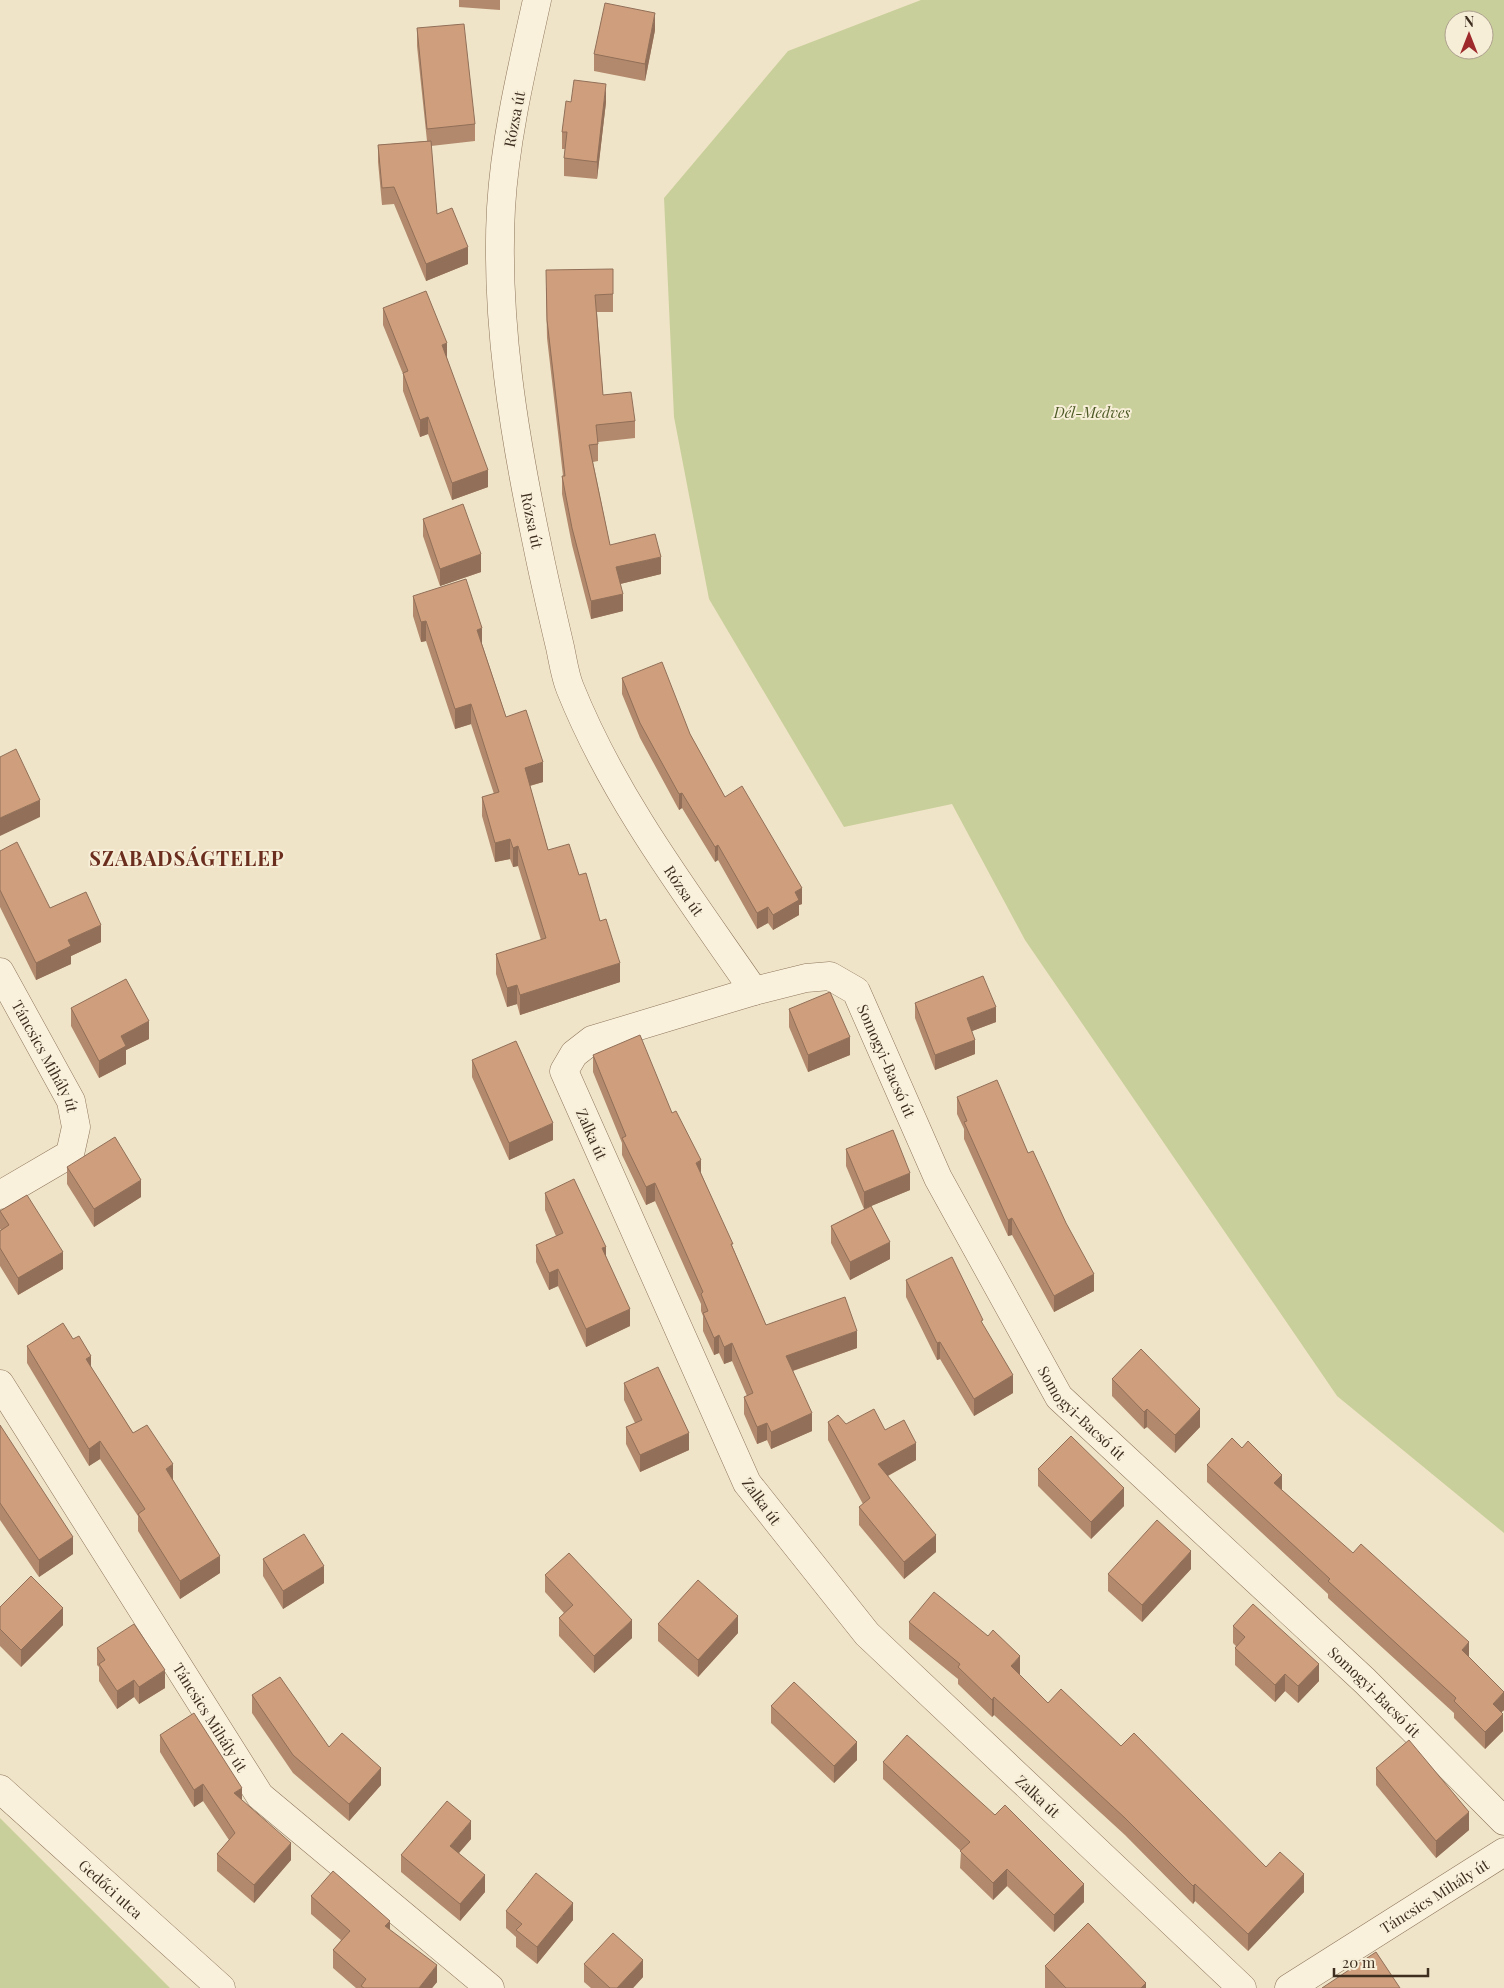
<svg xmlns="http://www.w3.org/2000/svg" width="1504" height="1988" viewBox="0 0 1504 1988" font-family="'Playfair Display',serif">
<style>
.green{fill:#c9cf9b;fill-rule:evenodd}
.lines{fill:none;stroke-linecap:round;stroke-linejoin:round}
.street-casing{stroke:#8d765c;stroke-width:29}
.street{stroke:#faf1dc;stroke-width:28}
.wall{fill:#b2896c}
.shaded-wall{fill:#916f58}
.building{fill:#cf9f7d;stroke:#916f58}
.labels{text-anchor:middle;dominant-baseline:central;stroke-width:4;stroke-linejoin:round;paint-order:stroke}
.street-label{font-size:15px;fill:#3d2e20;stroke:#f7eed8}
.park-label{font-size:15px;font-style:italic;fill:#4d5a26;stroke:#f7eed8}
.district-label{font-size:20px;font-weight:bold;letter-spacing:1px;fill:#6b2e1e;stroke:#f7eed8}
</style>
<rect width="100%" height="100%" fill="#f0e4c8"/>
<g class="green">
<path d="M921,0H1504V1533L1337,1396L1025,940L952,804L844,827L709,599L674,417L664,198L788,51ZM1454,20H1484V50H1454Z"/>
<polygon points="0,1818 170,1988 0,1988"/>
</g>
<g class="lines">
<g class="street-casing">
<g id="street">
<path id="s1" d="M537,0C522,68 505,139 501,208C495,320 514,435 537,544C544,579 552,613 560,647C563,661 565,676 570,688C614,798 687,894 754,991"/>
<path id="s2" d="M0,972L71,1101L76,1127L70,1154L0,1195"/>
<path id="s3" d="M0,1384L260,1796L490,1988"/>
<path id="s4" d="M0,1789L221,1988"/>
<path id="s5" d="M1242,1988L867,1634L747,1483L564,1071L574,1054L592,1040L754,991L806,978L830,976L856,991L938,1178L1059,1397L1365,1681L1504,1821"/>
<path id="s6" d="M1289,1988L1504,1852"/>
</g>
</g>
<use href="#street" class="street"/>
</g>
<g class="wall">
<polygon points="459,0 500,0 500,10 459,7"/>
<polygon points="417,28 475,124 475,141 431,146 437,214 468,264 426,281 394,204 382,205 378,162 378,145 427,141 417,46"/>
<polygon points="655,30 645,81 594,71 594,54"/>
<polygon points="571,102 606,102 597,179 564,176 564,158 565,149 562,149 562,132"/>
<polygon points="546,288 613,294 613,312 597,312 603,395 635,421 635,438 598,442 598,461 593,462 610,545 661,574 620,584 623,611 591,619 572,545 562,494 562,476 563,476 547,338"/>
<polygon points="383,308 447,358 488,487 452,500 428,434 420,437 403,391 403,374 383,325"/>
<polygon points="423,519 481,572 440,586 423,536"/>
<polygon points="413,596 482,644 506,717 543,782 530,786 548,850 579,875 600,921 620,982 520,1015 517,1004 507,1007 496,974 496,954 541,940 518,866 513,867 510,859 495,862 482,816 482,797 494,794 471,724 455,729 426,641 421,642 413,616"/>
<polygon points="622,678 690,734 725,797 802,904 799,905 799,915 773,930 768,923 757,929 718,860 715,862 682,808 679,810 640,738 622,694"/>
<polygon points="0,851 50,908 101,942 71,956 71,964 36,980 0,907"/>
<polygon points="915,1003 996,1022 972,1031 975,1054 935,1070 915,1018"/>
<polygon points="71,1008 149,1039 126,1050 126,1064 99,1078 71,1026"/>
<polygon points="789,1009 850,1055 808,1072 789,1027"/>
<polygon points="593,1055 672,1113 701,1173 766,1325 857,1348 793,1371 812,1431 771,1449 767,1440 757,1444 744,1414 744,1397 747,1396 732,1361 724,1364 719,1353 714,1355 703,1331 703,1316 701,1311 701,1304 655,1201 646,1205 622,1155 622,1143 593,1072"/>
<polygon points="472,1060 553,1140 509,1160 472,1077"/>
<polygon points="957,1097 1028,1153 1094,1291 1054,1312 1012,1235 1008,1236 964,1139 964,1129 957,1114"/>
<polygon points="846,1149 910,1190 871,1206 890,1259 850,1280 831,1243 831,1226 864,1209 846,1166"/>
<polygon points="67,1167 141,1197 94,1227 67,1184"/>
<polygon points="545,1193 606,1256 630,1326 586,1347 558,1286 549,1290 536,1262 536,1245 556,1236 545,1210"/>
<polygon points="0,1211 63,1269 18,1295 0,1266 0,1231 1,1230 0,1229"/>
<polygon points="906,1280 983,1326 1013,1393 974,1416 940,1359 937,1360 906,1297"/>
<polygon points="27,1346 91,1367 133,1433 173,1480 220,1573 180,1599 138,1531 138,1516 100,1459 89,1466 27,1363"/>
<polygon points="1112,1379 1200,1427 1175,1453 1147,1427 1144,1429 1112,1396"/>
<polygon points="624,1383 689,1450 640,1472 626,1444 626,1427 635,1423 624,1400"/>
<polygon points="828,1422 885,1430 916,1460 888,1476 936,1552 904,1579 859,1525 859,1507 863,1504 828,1440"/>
<polygon points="0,1425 73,1554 39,1577 0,1520"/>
<polygon points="1207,1465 1282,1490 1469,1658 1504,1710 1501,1712 1503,1731 1485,1749 1454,1718 1454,1713 1328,1598 1328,1594 1207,1482"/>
<polygon points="1038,1469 1124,1506 1091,1539 1038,1486"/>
<polygon points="263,1559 324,1583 283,1609 263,1576"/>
<polygon points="1191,1569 1142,1622 1108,1591 1108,1574"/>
<polygon points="545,1575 632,1638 594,1673 559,1636 559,1618 564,1613 545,1592"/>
<polygon points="0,1607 63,1625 21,1667 0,1646"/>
<polygon points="909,1622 1020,1674 1019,1674 1048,1703 1121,1746 1266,1867 1304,1892 1248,1951 1195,1901 1193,1904 1125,1835 994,1715 992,1717 958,1684 958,1679 909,1639"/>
<polygon points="658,1624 738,1633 698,1677 658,1641"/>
<polygon points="1233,1626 1319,1681 1298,1703 1285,1691 1275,1702 1235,1665 1235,1648 1236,1646 1233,1643"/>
<polygon points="97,1648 165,1688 139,1704 134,1697 117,1709 99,1681 99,1667 97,1665"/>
<polygon points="252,1695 329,1747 381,1785 349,1821 293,1773 252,1713"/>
<polygon points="771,1706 857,1760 834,1783 771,1723"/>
<polygon points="160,1735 242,1800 291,1860 254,1903 217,1871 217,1854 229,1840 203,1801 194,1807 160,1752"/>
<polygon points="883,1762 1084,1902 1054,1932 1007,1886 993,1900 960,1868 961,1851 883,1779"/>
<polygon points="1376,1768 1469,1830 1436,1858 1376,1785"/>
<polygon points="471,1839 459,1853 485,1892 460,1921 401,1872 401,1855"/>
<polygon points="311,1896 390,1930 437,1982 432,1988 356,1988 333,1968 333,1950 341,1940 311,1914"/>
<polygon points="506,1911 573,1920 537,1964 516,1947 516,1937 506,1928"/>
<polygon points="584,1964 643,1977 633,1988 591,1988 584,1982"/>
<polygon points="1045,1966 1146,1988 1045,1988"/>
</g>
<g class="shaded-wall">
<polygon points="655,13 655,30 645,81 645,64"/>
<polygon points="606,84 606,102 597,179 597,162"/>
<polygon points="468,247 468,264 426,281 426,264"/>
<polygon points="447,343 447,360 442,345"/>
<polygon points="428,417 428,434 420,437 420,420"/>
<polygon points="488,470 488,487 452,500 452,483"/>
<polygon points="481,554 481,572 440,586 440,569"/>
<polygon points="661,557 661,574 616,585 616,567"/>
<polygon points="623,594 623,611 591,619 591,601"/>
<polygon points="426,621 426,641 421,642 421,622"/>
<polygon points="482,628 482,648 477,630"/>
<polygon points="471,704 471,724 455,729 455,709"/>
<polygon points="543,762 543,782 525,787 525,768"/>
<polygon points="682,793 682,808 679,810 679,794"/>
<polygon points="40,800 40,817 0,836 0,818"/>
<polygon points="510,839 510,859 495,862 495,843"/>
<polygon points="718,845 718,860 715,862 715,847"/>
<polygon points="518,846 518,866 513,867 513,848"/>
<polygon points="802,888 802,904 799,905 799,915 773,930 773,915 795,892"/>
<polygon points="768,907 768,923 757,929 757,913"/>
<polygon points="101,925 101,942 71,956 71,964 36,980 36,963 68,940"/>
<polygon points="620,963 620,982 520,1015 520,995"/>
<polygon points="517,985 517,1004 507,1007 507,988"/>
<polygon points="996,1007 996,1022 967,1033 967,1018"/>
<polygon points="149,1021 149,1039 126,1050 126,1064 99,1078 99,1061 121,1036"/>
<polygon points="850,1037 850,1055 808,1072 808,1055"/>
<polygon points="975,1040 975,1054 935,1070 935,1055"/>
<polygon points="553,1123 553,1140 509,1160 509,1143"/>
<polygon points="701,1160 701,1178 696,1163"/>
<polygon points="910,1173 910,1190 864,1209 864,1192"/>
<polygon points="141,1180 141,1197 94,1227 94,1209"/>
<polygon points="655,1183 655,1201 646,1205 646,1187"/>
<polygon points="1012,1218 1012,1235 1008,1236 1008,1220"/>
<polygon points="890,1242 890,1259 850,1280 850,1262"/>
<polygon points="606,1247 606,1264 602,1248"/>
<polygon points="63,1252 63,1269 18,1295 18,1278"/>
<polygon points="558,1269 558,1286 549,1290 549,1273"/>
<polygon points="1094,1274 1094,1291 1054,1312 1054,1296"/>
<polygon points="630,1309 630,1326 586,1347 586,1329"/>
<polygon points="857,1331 857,1348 786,1373 786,1356"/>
<polygon points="719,1335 719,1353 714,1355 714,1338"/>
<polygon points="940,1342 940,1359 937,1360 937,1343"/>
<polygon points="732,1343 732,1361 724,1364 724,1347"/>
<polygon points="91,1356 91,1373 86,1359"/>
<polygon points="1013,1375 1013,1393 974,1416 974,1399"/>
<polygon points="1147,1409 1147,1427 1144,1429 1144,1412"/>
<polygon points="1200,1409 1200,1427 1175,1453 1175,1435"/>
<polygon points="812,1413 812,1431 771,1449 771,1432"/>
<polygon points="767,1423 767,1440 757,1444 757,1427"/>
<polygon points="689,1433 689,1450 640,1472 640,1455"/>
<polygon points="100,1441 100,1459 89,1466 89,1449"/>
<polygon points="916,1443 916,1460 878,1481 878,1464"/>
<polygon points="173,1464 173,1482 166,1469"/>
<polygon points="1282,1475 1282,1492 1274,1483"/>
<polygon points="1124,1488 1124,1506 1091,1539 1091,1522"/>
<polygon points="936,1535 936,1552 904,1579 904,1562"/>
<polygon points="73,1537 73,1554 39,1577 39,1560"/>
<polygon points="1191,1551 1191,1569 1142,1622 1142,1605"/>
<polygon points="220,1556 220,1573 180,1599 180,1581"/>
<polygon points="324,1566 324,1583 283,1609 283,1591"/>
<polygon points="63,1608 63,1625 21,1667 21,1650"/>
<polygon points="738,1616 738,1633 698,1677 698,1660"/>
<polygon points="632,1620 632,1638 594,1673 594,1656"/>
<polygon points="1469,1642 1469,1659 1462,1650"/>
<polygon points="1020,1656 1020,1674 1011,1683 1011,1666"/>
<polygon points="1319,1664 1319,1681 1298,1703 1298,1686"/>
<polygon points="165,1670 165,1688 139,1704 139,1687"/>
<polygon points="1285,1674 1285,1691 1275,1702 1275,1685"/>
<polygon points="134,1680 134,1697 117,1709 117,1691"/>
<polygon points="1504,1692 1504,1710 1493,1721 1493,1704"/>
<polygon points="994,1697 994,1715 992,1717 992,1700"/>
<polygon points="1503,1714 1503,1731 1485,1749 1485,1732"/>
<polygon points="857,1742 857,1760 834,1783 834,1766"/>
<polygon points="381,1768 381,1785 349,1821 349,1804"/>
<polygon points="203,1784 203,1801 194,1807 194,1790"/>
<polygon points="242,1788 242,1805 234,1793"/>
<polygon points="1469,1812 1469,1830 1436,1858 1436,1841"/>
<polygon points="471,1821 471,1839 450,1863 450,1846"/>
<polygon points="291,1843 291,1860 254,1903 254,1885"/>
<polygon points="1007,1869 1007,1886 993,1900 993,1883"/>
<polygon points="1304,1874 1304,1892 1248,1951 1248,1934"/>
<polygon points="485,1875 485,1892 460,1921 460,1904"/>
<polygon points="1084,1884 1084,1902 1054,1932 1054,1915"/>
<polygon points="1195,1884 1195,1901 1193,1904 1193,1886"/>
<polygon points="573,1903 573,1920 537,1964 537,1947"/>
<polygon points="390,1921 390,1938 385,1926"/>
<polygon points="643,1960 643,1977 633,1988 617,1988"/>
<polygon points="437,1965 437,1982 432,1988 419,1988"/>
<polygon points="1146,1983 1146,1988 1141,1988"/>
</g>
<g class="building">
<polygon points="605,3 655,13 645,64 594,54"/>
<polygon points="464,24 475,124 427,129 417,28"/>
<polygon points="574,80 606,84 597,162 564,158 567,132 562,132 566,101 571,102"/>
<polygon points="431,141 437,214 452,208 468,247 426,264 394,187 382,188 378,145"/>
<polygon points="613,269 613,294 595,295 603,395 631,392 635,421 596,425 598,444 589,445 610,545 655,534 661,557 616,567 623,594 591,601 572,528 562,476 565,476 547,320 546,270"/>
<polygon points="426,291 447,343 442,345 488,470 452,483 428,417 420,420 403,373 408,371 383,308"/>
<polygon points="463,504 481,554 440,569 423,519"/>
<polygon points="466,579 482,628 477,630 506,717 526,710 543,762 525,768 548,850 569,844 579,875 586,873 600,921 606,919 620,963 520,995 517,985 507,988 496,954 546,938 518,846 513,848 510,839 495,843 482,797 499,792 471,704 455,709 426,621 421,622 413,596"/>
<polygon points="662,662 690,734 725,797 742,786 802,888 795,892 799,900 773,915 768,907 757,913 718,845 715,847 682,793 679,794 640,723 622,678"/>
<polygon points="16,749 40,800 0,818 0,757"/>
<polygon points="17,842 50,908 86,892 101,925 68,940 71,946 36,963 0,890 0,851"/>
<polygon points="983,976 996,1007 967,1018 975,1040 935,1055 915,1003"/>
<polygon points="126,979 149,1021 121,1036 126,1046 99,1061 71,1008"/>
<polygon points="830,992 850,1037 808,1055 789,1009"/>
<polygon points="640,1035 672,1113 676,1111 701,1160 696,1163 733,1244 731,1244 766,1325 845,1297 857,1331 786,1356 812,1413 771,1432 767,1423 757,1427 744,1397 753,1393 732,1343 724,1347 719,1335 714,1338 703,1313 708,1311 701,1294 703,1292 655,1183 646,1187 622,1138 626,1136 593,1055"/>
<polygon points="516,1041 553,1123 509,1143 472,1060"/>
<polygon points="997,1080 1028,1153 1033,1151 1066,1223 1094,1274 1054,1296 1012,1218 1008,1220 964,1122 967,1121 957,1097"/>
<polygon points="893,1130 910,1173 864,1192 846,1149"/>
<polygon points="115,1137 141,1180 94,1209 67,1167"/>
<polygon points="574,1179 606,1247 602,1248 630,1309 586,1329 558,1269 549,1273 536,1245 563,1233 545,1193"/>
<polygon points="27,1195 63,1252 18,1278 0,1248 0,1231 9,1225 0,1211"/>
<polygon points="871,1206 890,1242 850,1262 831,1226"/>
<polygon points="952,1257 983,1320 981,1321 1013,1375 974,1399 940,1342 937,1343 906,1280"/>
<polygon points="63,1323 73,1339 79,1336 91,1356 86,1359 133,1433 147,1425 173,1464 166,1469 220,1556 180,1581 138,1514 145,1509 100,1441 89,1449 27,1346"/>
<polygon points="1141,1349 1200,1409 1175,1435 1147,1409 1144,1412 1112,1379"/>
<polygon points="658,1367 689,1433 640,1455 626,1427 642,1420 624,1383"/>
<polygon points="874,1409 885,1430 904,1420 916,1443 878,1464 936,1535 904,1562 859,1507 870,1498 828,1422 838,1415 846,1424"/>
<polygon points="0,1425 73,1537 39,1560 0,1503"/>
<polygon points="1071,1436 1124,1488 1091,1522 1038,1469"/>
<polygon points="1232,1438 1242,1448 1248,1441 1282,1475 1274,1483 1353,1553 1361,1544 1469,1642 1462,1650 1504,1692 1493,1704 1503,1714 1485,1732 1454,1701 1456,1698 1328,1581 1330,1579 1207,1465"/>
<polygon points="1157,1520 1191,1551 1142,1605 1108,1574"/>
<polygon points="304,1534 324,1566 283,1591 263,1559"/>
<polygon points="569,1553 632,1620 594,1656 559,1618 573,1605 545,1575"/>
<polygon points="31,1576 63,1608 21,1650 0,1629 0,1607"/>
<polygon points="698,1580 738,1616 698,1660 658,1624"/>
<polygon points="934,1592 988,1636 993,1630 1020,1656 1011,1666 1048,1703 1061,1689 1121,1746 1134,1733 1266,1867 1280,1852 1304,1874 1248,1934 1195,1884 1193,1886 1125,1818 994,1697 992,1700 958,1667 960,1664 909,1622"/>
<polygon points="1253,1604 1319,1664 1298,1686 1285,1674 1275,1685 1235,1648 1245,1637 1233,1626"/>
<polygon points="134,1624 165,1670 139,1687 134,1680 117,1691 99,1664 105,1660 97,1648"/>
<polygon points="280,1677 329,1747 342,1733 381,1768 349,1804 293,1755 252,1695"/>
<polygon points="794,1682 857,1742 834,1766 771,1706"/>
<polygon points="194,1713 242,1788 234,1793 291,1843 254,1885 217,1854 235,1833 203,1784 194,1790 160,1735"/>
<polygon points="907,1735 995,1815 1005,1805 1084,1884 1054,1915 1007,1869 993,1883 960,1851 970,1842 883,1762"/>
<polygon points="1409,1740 1469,1812 1436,1841 1376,1768"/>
<polygon points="447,1801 471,1821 450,1846 485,1875 460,1904 401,1855"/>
<polygon points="333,1871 390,1921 385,1926 437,1965 419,1988 364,1988 361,1986 366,1979 333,1950 350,1931 311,1896"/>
<polygon points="536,1873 573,1903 537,1947 516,1930 522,1924 506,1911"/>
<polygon points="1088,1923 1146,1983 1141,1988 1066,1988 1045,1966"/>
<polygon points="613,1933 643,1960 617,1988 610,1988 584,1964"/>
<polygon points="1376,1952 1400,1988 1322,1988"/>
</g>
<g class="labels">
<g class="street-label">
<text transform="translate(514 119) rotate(-79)">Rózsa út</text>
<text stroke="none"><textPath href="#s1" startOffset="526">Rózsa út</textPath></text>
<text stroke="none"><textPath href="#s1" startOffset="931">Rózsa út</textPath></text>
<text stroke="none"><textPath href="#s2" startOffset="96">Táncsics Mihály út</textPath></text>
<text stroke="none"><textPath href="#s5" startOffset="1555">Somogyi-Bacsó út</textPath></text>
<text transform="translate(592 1134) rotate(66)">Zalka út</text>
<text stroke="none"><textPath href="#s5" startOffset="1960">Somogyi-Bacsó út</textPath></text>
<text transform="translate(762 1501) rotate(54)">Zalka út</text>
<text stroke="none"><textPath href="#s5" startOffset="2365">Somogyi-Bacsó út</textPath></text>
<text stroke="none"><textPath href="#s3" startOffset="394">Táncsics Mihály út</textPath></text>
<text transform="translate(1038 1796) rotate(43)">Zalka út</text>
<text stroke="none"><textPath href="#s4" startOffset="149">Gedőci utca</textPath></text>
<text stroke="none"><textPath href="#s6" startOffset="172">Táncsics Mihály út</textPath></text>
</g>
<g class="park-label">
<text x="1092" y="412">Dél-Medves</text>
</g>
<g class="district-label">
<text x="187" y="857">SZABADSÁGTELEP</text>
</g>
</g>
<g transform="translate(1469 35)"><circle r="24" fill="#f7eed8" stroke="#ada18e"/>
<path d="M0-4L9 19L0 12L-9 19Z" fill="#9e2a2b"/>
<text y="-8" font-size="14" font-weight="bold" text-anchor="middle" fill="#3d2e20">N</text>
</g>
<path d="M1334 1968v8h94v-8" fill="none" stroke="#3d2e20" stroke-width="2.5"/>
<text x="1342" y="1968" font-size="15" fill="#3d2e20" stroke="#f7eed8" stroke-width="4" paint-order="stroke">20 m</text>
</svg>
